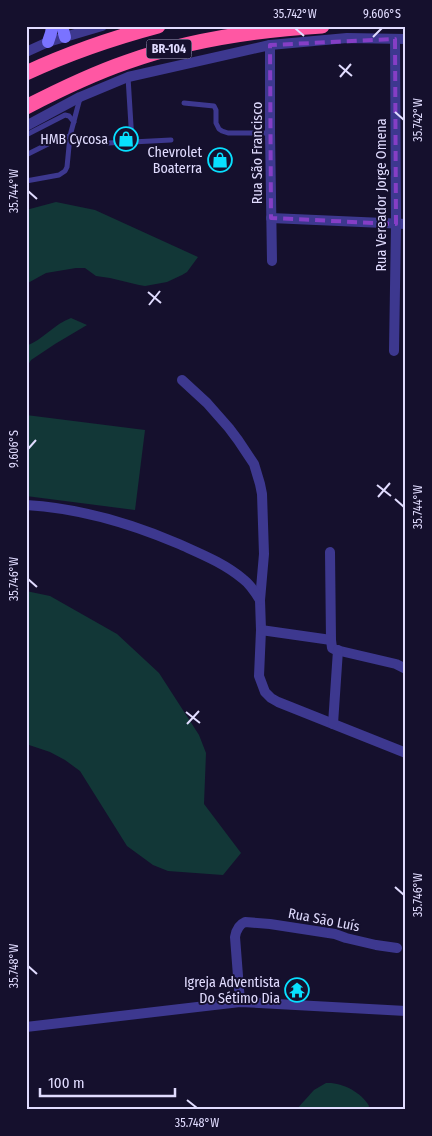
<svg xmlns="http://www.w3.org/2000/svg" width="432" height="1136" viewBox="0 0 432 1136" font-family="'Fira Sans Condensed',sans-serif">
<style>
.green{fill:#123737}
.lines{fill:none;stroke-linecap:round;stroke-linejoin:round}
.lane{stroke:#3d388f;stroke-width:5}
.street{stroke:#3d388f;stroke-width:10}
.secondary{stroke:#7a73ff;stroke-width:12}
.highway{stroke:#ff57a3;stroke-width:15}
.marked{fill:none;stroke:#853ec5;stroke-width:4;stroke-dasharray:10 6;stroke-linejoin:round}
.ticks{fill:none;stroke:#e1dcff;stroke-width:2}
.labels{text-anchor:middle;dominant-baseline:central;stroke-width:4;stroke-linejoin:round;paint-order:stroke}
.shield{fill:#15102d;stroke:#a49fc0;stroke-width:1}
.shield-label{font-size:12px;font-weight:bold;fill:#e1dcff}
.poi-label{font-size:14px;fill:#e1dcff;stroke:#15102d;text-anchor:end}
.street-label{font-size:14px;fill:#e1dcff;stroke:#15102d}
.neatline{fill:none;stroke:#e1dcff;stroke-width:2}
.ticks-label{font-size:12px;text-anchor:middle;fill:#e1dcff}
</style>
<rect width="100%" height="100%" fill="#15102d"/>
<g class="green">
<polygon points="56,202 95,210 198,257 187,272 182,275 167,282 145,286 139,285 110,278 96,276 85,268 76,268 46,273 26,284 26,210"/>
<path d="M71,318L87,325L55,344L31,360L26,368V346C43,340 54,324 71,318Z"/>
<polygon points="26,415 145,430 135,510 26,496"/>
<polygon points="26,591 50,596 117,634 159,673 199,735 206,753 204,804 241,853 223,875 168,871 153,865 127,846 80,771 65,760 50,752 26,744"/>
<path d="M326,1083C342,1082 361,1092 369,1106L367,1110H296L314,1090Z"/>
</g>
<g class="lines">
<g class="lane">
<polyline points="128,77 132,142 171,140"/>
<polyline points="184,103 214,106 216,110 216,123 219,129 222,131 228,133 270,133"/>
<polyline points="26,135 65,115 69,116 74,122"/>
<polyline points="107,143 132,142"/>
<polyline points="26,155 54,141 70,136"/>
<polyline points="26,181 59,175 65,171 67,167 70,136 80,98"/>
</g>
<g class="street">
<polyline points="270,45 270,133 272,261"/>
<polyline points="26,52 48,42 102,26"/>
<polyline points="26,126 80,97 128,77 270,45 347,38 406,39"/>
<polyline points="271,218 406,224"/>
<polyline points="394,351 396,224 395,39"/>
<polyline points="182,380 207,403 229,428 238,440 254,464 260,484 262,494 264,554 260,600 261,630 259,676 265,692 271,698 278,702 406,753"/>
<path d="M26,505C79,508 130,523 179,544C201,554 224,563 243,579C250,584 255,592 260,600"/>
<polyline points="330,552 331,640"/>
<polyline points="261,630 331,640 332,648 336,650 396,664 406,669"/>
<polyline points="333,724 338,650"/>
<path d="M240,1002L235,937C236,931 238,925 245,922L270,924L335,934L346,938L376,945L397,948"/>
<polyline points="26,1027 240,1002 406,1011"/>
</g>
<g class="secondary">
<polyline points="62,26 65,37"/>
<polyline points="48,42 51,33 52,26"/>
</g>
<g class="highway">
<path d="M26,73C69,53 113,38 158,26"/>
<path d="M26,107C59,90 92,74 127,62C188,40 257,30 322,26"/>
</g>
</g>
<path class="marked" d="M395,39L396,224L271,218L270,45Z"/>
<path class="ticks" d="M295,28L304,36M373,37L382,28M339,65L352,76M340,77L351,64M395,112L404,120M28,191L37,199M148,292L161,303M149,305L160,291M28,449L36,440M377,485L391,496M378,497L390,483M395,499L404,507M28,579L37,587M186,712L200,723M187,724L199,711M395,887L404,895M28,966L37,974M187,1100L197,1108"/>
<defs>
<g id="shop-ring" transform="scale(1.25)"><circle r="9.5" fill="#15102d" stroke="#08e0ff" stroke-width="1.5"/><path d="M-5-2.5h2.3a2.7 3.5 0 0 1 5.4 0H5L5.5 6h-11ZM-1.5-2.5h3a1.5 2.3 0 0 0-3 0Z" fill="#08e0ff"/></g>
<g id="temple-ring" transform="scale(1.25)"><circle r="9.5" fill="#15102d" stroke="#08e0ff" stroke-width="1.5"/><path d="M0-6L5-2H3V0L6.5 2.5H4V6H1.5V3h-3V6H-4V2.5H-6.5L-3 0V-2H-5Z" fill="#08e0ff"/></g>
</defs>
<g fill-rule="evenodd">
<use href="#shop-ring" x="126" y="139"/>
<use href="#shop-ring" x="220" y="160"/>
<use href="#temple-ring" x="297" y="990"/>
</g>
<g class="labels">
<rect class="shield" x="146.5" y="39.5" width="45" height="19" rx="4"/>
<g class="shield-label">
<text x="169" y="49">BR-104</text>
</g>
<g class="poi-label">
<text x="108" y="139">HMB Cycosa</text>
<text x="202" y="152">Chevrolet<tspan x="202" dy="16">Boaterra</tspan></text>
<text x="280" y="982">Igreja Adventista<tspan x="280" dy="16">Do Sétimo Dia</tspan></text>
</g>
<g class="street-label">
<text transform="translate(257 153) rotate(-90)">Rua São Francisco</text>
<text transform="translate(381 195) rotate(-90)">Rua Vereador Jorge Omena</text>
<text transform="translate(324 920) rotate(11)">Rua São Luís</text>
</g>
</g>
<rect width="432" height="1136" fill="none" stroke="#15102d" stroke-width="55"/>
<path d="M40 1088v8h135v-8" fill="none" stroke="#e1dcff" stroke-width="2.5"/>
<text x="48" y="1088" font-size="15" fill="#e1dcff" stroke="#15102d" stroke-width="4" paint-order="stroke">100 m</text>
<rect x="28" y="28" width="376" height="1080" class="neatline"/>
<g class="ticks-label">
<text x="295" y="18">35.742°W</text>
<text x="382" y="18">9.606°S</text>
<text transform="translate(418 120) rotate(-90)" y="4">35.742°W</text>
<text transform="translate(14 191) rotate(-90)" y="4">35.744°W</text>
<text transform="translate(14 449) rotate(-90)" y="4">9.606°S</text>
<text transform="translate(418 507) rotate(-90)" y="4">35.744°W</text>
<text transform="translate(14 579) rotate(-90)" y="4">35.746°W</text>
<text transform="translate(418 895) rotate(-90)" y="4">35.746°W</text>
<text transform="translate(14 966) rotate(-90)" y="4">35.748°W</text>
<text x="197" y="1127">35.748°W</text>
</g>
</svg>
